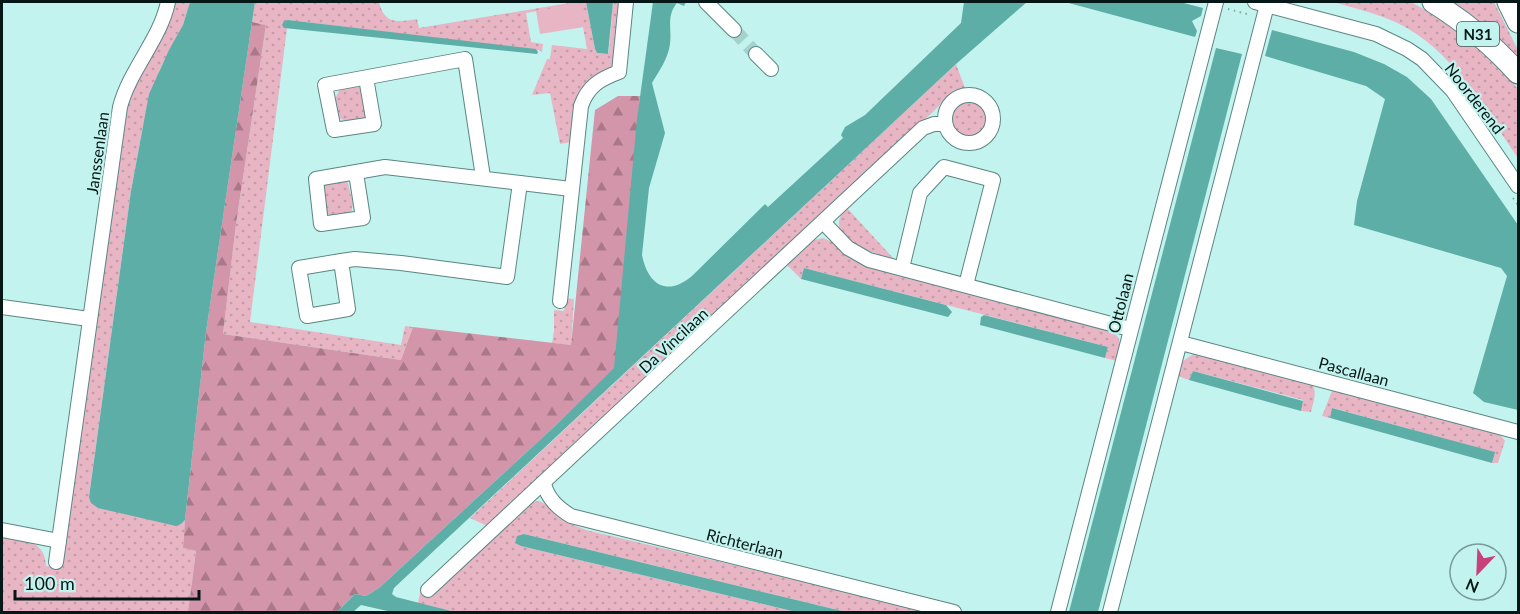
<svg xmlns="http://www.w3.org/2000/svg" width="1520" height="614" viewBox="0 0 1520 614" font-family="Lato,sans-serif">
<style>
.grass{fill:url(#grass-dots)}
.forest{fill:url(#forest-firs)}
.park{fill:#e8b5c5}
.water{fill:#5eaea8}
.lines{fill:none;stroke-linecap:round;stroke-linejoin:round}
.minor-tunnel{stroke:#a6d2ce;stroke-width:14;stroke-dasharray:14 7;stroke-linecap:butt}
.minor-casing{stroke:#5a8683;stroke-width:16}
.highway-casing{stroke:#5a8683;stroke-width:23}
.path{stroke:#83a8a5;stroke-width:2;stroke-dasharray:1.5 4.5;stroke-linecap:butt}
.minor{stroke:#fff;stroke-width:14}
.highway{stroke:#fff;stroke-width:21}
.labels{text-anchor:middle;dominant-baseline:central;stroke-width:4.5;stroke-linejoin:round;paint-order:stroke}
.shield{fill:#c3f3ee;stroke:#3e5957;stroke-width:1.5}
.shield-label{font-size:15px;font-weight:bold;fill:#051716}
.street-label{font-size:16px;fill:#051716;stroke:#c3f3ee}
</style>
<defs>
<pattern id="grass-dots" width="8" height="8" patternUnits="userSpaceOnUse" patternTransform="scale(1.5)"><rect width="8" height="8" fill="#e8b5c5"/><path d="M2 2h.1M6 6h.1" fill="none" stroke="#c69ba8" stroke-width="1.8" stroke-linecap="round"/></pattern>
<pattern id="forest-firs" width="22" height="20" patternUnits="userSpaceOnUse" patternTransform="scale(1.5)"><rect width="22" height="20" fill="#d395aa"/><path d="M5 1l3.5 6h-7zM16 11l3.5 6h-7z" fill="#a97989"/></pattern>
</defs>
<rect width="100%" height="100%" fill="#c3f3ee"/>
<g class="grass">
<path d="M173,2H190L183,25L160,69L143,126L131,191L89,496L181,524L185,520L183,548L196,551L188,612H2V536C23,540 45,539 46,566L58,567L127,105Z"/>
<path d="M255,2H379C385,25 397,22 417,19L419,28L575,2H586L595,49L597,53L608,54L609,51L613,2H621L613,65C606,73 595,74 588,81C573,94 574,123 571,142L560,144L550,93L532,95L547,59H550L552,45L587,49L579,4L526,13L531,42L543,44L542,52L538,50L288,20L284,28H287L250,322L401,345L405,326L413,327L401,360L223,334L236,224L266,25L252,22Z"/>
<path d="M1333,2H1411L1445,21L1467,36L1503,70L1518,89V158C1486,112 1457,57 1407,28C1385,15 1357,9 1333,2Z"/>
<polygon points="1439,2 1494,2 1518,50 1518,67"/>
<polygon points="956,64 965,88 954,90 933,112 817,217 487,526 470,518"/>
<path d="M357,86L365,90L370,114C362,123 348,123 339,118L335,99L340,89Z"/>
<circle cx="968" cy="119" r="18"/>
<polygon points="347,180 353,203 351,214 334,217 326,213 321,191 325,182"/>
<path d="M847,208L894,259C874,254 818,237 847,208Z"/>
<path d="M823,238L834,243L842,253L862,263L1109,329C1123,337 1121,347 1117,361L1105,358L1108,347L804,268L801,279L786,264L809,241Z"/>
<polygon points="565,298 574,299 571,345 552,343 554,331 554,310 564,311"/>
<path d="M1195,353L1308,381C1319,389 1314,399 1311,412L1301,411L1303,400L1193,371L1189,380L1178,376L1180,363Z"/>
<polygon points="1338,389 1498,432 1505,441 1498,463 1492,463 1494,452 1333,408 1330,418 1322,416 1332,391"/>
<polygon points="539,501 547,505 568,523 586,530 931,612 846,612 524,534 521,546 796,612 455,612 418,603 421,589 430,595 529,503"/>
</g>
<polygon class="forest" points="252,22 266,25 236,224 223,334 401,360 413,327 571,345 595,110 618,96 640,96 615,368 555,426 379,588 366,596 355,594 337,612 188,612 196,551 183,548 185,520 206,332"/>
<polygon class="park" points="580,3 584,27 540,34 536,11"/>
<g class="water">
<polygon points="190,2 255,2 206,332 185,520 181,524 176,526 98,508 91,503 89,497 131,191 149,94 169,50 183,25"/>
<polygon points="586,2 613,2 608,54 597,53 595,49"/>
<path d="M653,2H686L684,6L677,3C666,16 672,29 670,44C668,59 659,71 652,83L665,133L649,188L642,255C648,285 667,297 692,276L765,204L768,207L843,138L841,135L845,127L865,115L961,23L964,2H1027L956,64L394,588L392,594L396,597L455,612H392L361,605L353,612H337L355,594L366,596L379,588L555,426L614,368L637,119Z"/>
<polygon points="1065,2 1180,2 1203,8 1201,16 1192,21 1197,31 1195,37"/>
<polygon points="288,20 536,49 538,52 537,54 284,28 282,25 284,21"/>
<polygon points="1272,30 1354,52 1384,64 1407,77 1431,99 1518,225 1518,410 1484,402 1473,393 1507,276 1501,268 1354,225 1357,201 1385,99 1366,86 1265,56"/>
<polygon points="1216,48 1242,54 1098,612 1069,612"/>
<polygon points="804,268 946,305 952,312 948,317 801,279"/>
<polygon points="984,315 1108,347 1105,358 980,325 981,317"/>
<polygon points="1193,371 1303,401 1301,411 1189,380"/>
<polygon points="1332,408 1495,452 1492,463 1330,418"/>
<polygon points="524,534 846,612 796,612 521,546 515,543 517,536"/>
</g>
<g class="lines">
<polyline class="minor-tunnel" points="734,30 756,54"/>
<g class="minor-casing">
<g id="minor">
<polyline points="706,2 734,30"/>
<polyline points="1255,2 1376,34 1407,49 1422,59 1453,91 1518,186"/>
<polyline points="756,54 771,69"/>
<polyline points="366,78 374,124 334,130 325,85 465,59 483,177"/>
<circle cx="969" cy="119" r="24"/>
<polyline points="356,173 363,218 321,224 316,179 385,167 571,189"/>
<polyline points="823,222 848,248 869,260 1130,329"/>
<polyline points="341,261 299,268 307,316 348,309 341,261 355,259 401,263 507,277 520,183"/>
<polyline points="902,268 920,193 944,167 993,180 966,285"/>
<path d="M560,301L581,106C588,86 600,79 619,72L626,2"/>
<polyline points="2,307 89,319"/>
<polyline points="1181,343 1518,432"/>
<path d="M544,484C548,499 558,508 571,516L954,612"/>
<polyline points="2,530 59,541"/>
<path d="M56,562L120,107C130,69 160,40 168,2"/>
<polyline points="428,590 923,128 934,124 945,124"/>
<polyline points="1058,612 1216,2"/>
<polyline points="1110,612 1267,5"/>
</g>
</g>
<g class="highway-casing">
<g id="highway">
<path d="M1433,2C1465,22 1493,45 1518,73"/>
<polyline points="1508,2 1518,22"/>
</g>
</g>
<g class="path">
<polyline points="1228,9 1251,15"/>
<polyline points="1513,198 1518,205"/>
</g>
<use href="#minor" class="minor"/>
<use href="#highway" class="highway"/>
</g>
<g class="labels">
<rect class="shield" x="1457" y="22" width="42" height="24" rx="4.5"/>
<g class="shield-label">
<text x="1478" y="34">N31</text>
</g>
<g class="street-label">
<text transform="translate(1475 98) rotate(52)">Noorderend</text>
<text transform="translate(97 153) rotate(-82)">Janssenlaan</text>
<text transform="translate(1120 303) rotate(-76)">Ottolaan</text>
<text transform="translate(673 340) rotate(-43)">Da Vincilaan</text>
<text transform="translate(1354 371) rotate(15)">Pascallaan</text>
<text transform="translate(745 543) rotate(14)">Richterlaan</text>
</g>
</g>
<rect width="1520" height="614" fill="none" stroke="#051716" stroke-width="6"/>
<g transform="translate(1478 572) rotate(203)"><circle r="28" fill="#c3f3ee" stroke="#779b98" stroke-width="1.5"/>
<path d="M0-4.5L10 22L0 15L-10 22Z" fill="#c9417c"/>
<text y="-9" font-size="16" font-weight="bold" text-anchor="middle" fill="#051716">N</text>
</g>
<path d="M15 590v9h184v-9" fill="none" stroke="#051716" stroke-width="3"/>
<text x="24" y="590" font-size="18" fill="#051716" stroke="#c3f3ee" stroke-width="4.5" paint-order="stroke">100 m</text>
</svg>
